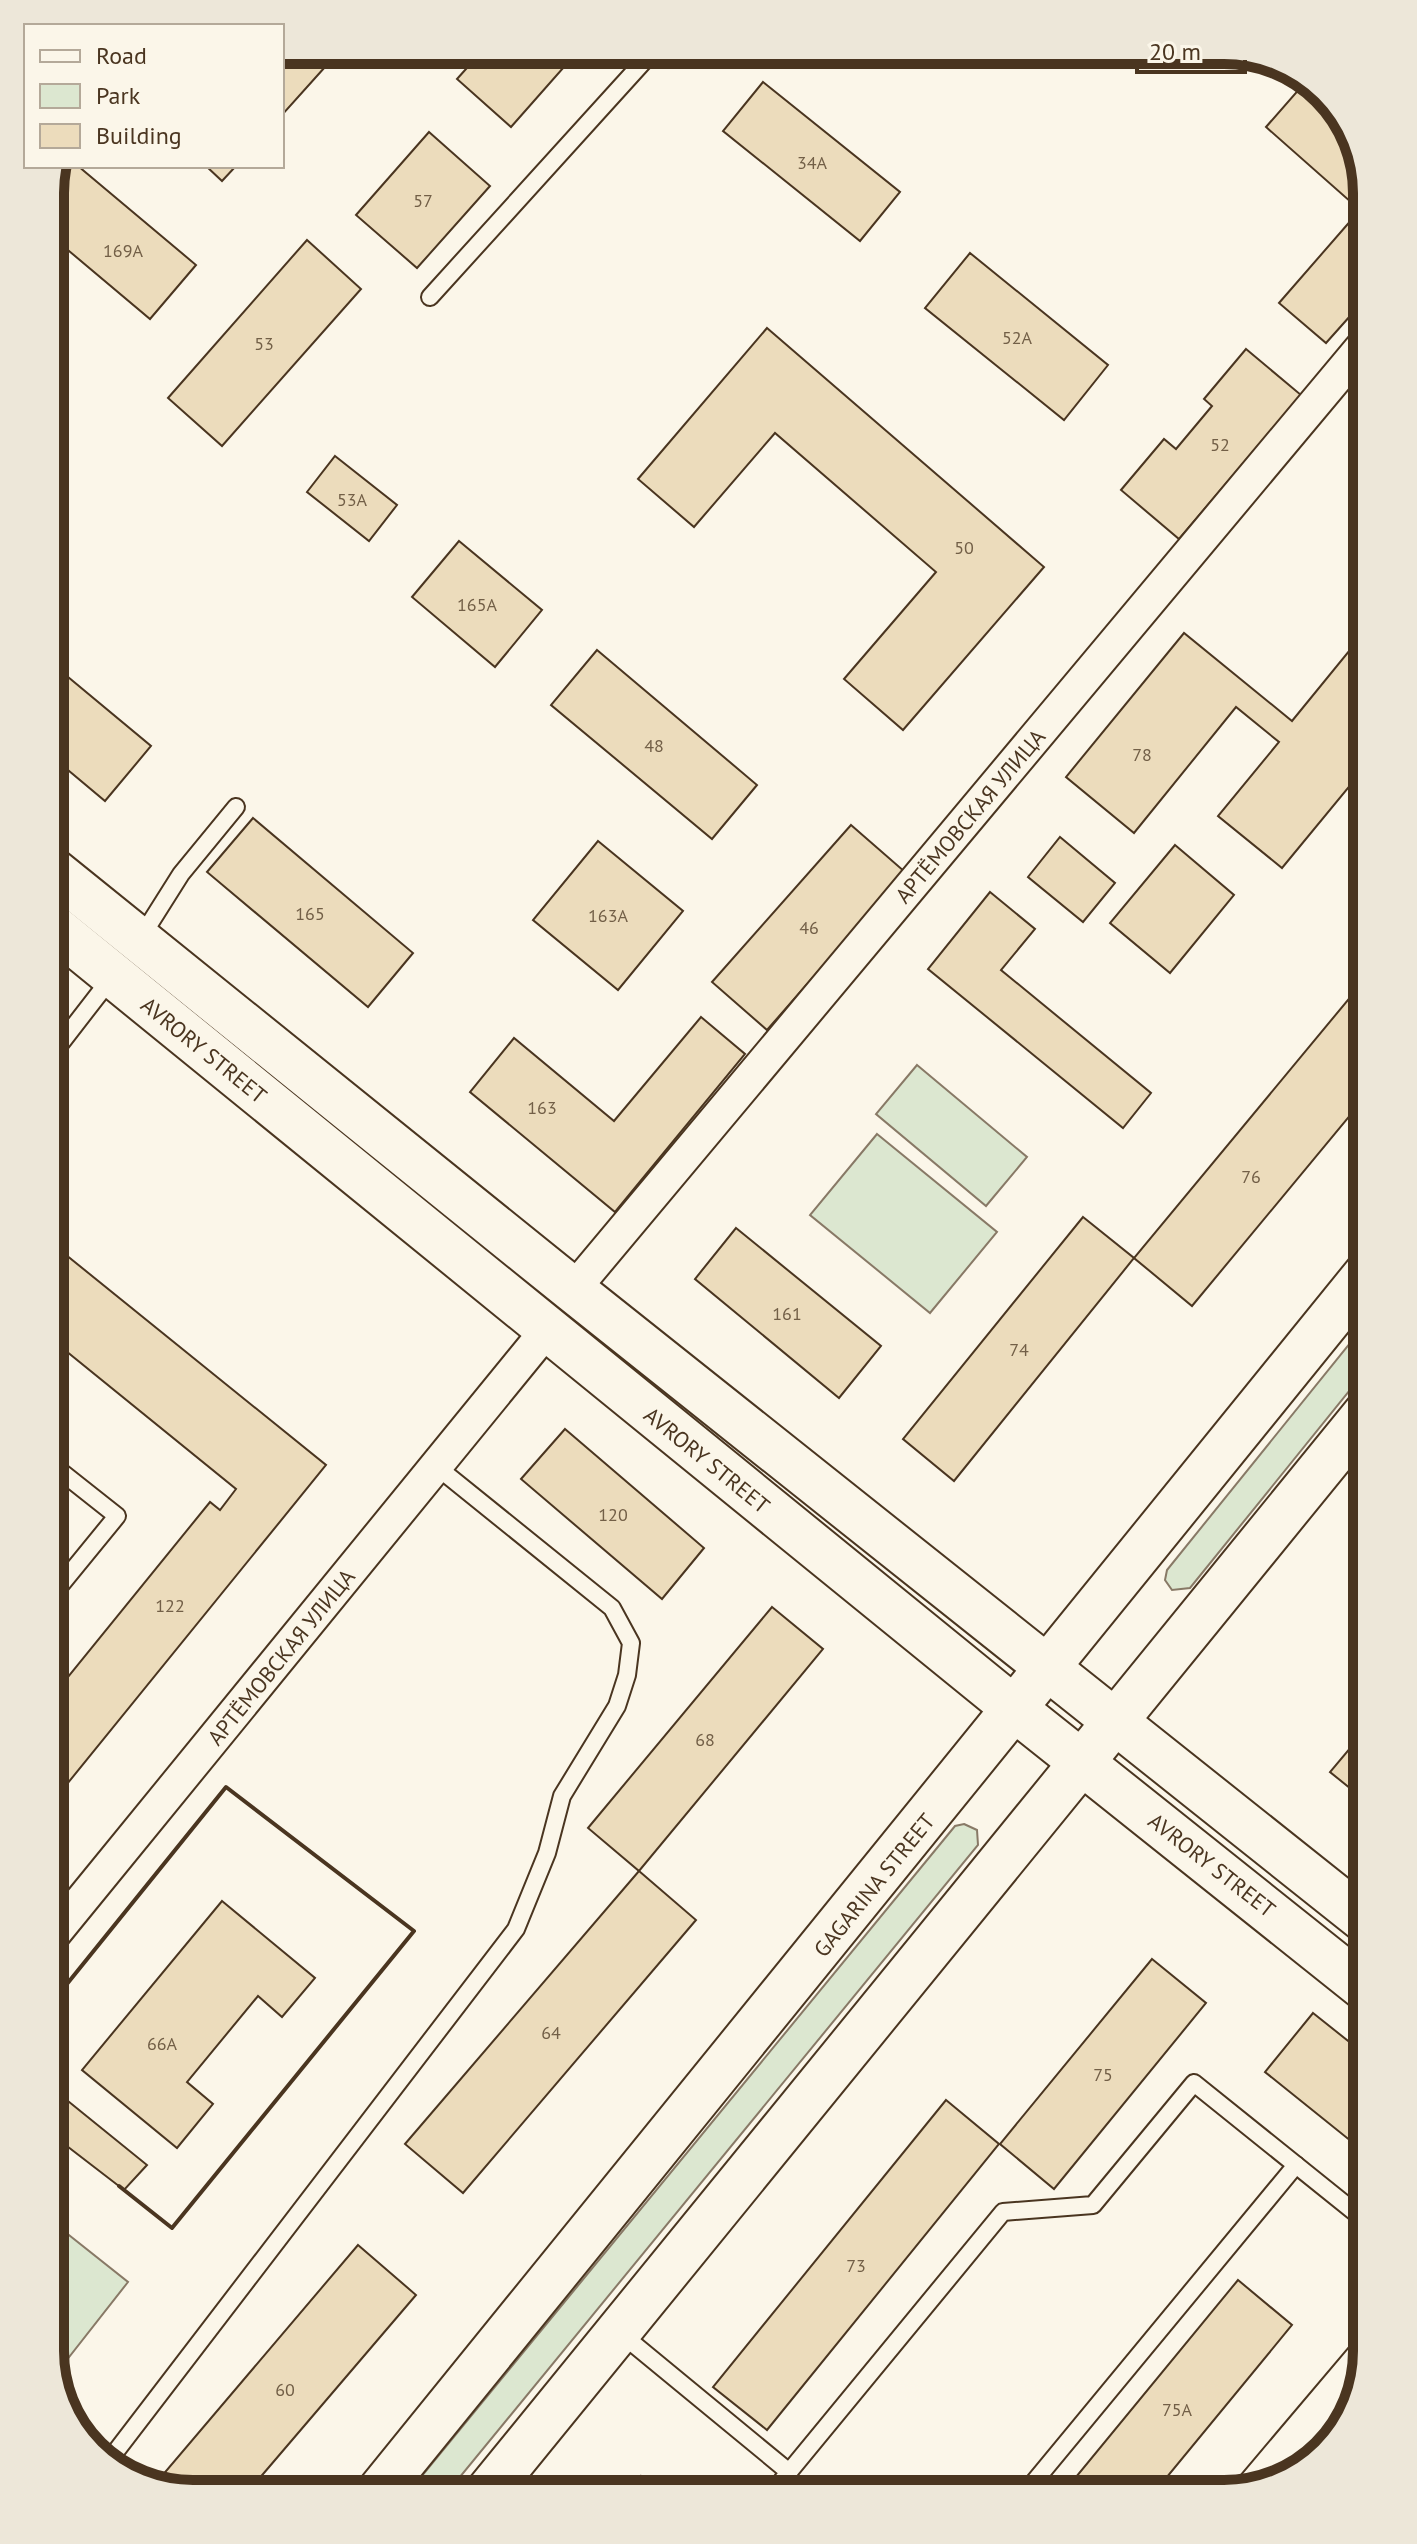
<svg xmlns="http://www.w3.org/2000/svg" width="1417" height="2544" viewBox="0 0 1417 2544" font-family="'PT Sans',sans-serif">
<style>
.green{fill:#dce7d0;stroke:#887966;stroke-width:2}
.building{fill:#ecdcbc;stroke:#4a3520;stroke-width:2}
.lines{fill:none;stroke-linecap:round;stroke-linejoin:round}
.service-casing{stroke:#4a3520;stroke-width:20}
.minor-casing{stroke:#4a3520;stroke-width:36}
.primary-casing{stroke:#4a3520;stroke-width:48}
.service{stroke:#fbf6e9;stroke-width:16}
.minor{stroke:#fbf6e9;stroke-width:32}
.primary{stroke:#fbf6e9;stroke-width:44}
.fence{stroke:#4a3520;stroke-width:2;stroke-dasharray:10 4;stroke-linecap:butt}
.wall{stroke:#4a3520;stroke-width:4}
.labels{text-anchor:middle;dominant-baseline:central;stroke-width:6;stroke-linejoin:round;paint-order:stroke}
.number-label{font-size:18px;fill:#725f47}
.street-label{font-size:22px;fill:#4a3520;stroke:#fbf6e9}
.rim{fill:none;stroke:#4a3520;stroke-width:10}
</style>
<rect width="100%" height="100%" fill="#fbf6e9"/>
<g class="green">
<polygon points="917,1065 1027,1157 986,1206 876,1114"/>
<polygon points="877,1134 997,1232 930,1313 810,1215"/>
<polygon points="1367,1322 1367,1369 1190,1588 1172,1590 1165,1580 1167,1570"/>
<polygon points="964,1824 977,1830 978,1845 446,2494 407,2494 955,1826"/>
<polygon points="50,2220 128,2282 55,2375 50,2351"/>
</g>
<g class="building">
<polygon points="282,50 305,50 325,67 282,115"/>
<polygon points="483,50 579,50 511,127 457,79"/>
<polygon points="1308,79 1356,138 1367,193 1367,297 1326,343 1279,303 1360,210 1266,127"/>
<polygon points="763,82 900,192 860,241 723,131"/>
<polygon points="429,132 490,186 417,268 356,215"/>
<polygon points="58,166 78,166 196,265 150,319 50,235 50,184"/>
<polygon points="206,166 236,166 222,181"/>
<polygon points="307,240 361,289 222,446 168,398"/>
<polygon points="970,253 1108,365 1064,420 925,308"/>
<polygon points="767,328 1044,567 903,730 844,679 936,572 775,433 694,527 638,479"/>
<polygon points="1246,349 1301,395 1179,539 1121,490 1164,439 1176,449 1212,406 1204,399"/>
<polygon points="335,456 397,505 369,541 307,492"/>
<polygon points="459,541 542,610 495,667 412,597"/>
<polygon points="1367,629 1367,765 1282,868 1218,816 1279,742 1236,707 1134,833 1066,777 1184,633 1292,721"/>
<polygon points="597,650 757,785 712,839 551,705"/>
<polygon points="50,662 151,746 105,801 50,755"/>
<polygon points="253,818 413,953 368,1007 207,872"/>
<polygon points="851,825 905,872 767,1030 712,982"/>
<polygon points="1060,837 1115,883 1083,922 1028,877"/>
<polygon points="598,841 683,911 618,990 533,920"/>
<polygon points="1175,845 1234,895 1170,973 1110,923"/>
<polygon points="990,892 1035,929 1001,970 1151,1093 1123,1128 928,969"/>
<polygon points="1367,977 1367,1095 1192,1306 1134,1258"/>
<polygon points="701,1017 745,1054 615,1212 470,1092 514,1038 614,1121"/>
<polygon points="1083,1217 1134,1258 954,1481 903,1439"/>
<polygon points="736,1228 881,1346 839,1398 695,1279"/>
<polygon points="50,1242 326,1465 50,1805 50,1699 210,1502 220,1510 236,1489 50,1338"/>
<polygon points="565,1429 704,1548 662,1599 521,1479"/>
<polygon points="772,1607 823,1649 639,1871 588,1828"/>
<polygon points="1367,1728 1367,1802 1330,1772"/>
<polygon points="639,1871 696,1920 463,2193 405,2144"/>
<polygon points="222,1901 315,1978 282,2017 258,1996 187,2082 213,2104 177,2148 82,2070"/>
<polygon points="1152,1959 1206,2003 1054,2189 1000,2144"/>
<polygon points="1313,2013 1367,2056 1367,2154 1265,2072"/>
<polygon points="63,2097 147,2165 124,2190 50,2133 50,2113"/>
<polygon points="946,2100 999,2144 767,2430 713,2387"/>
<polygon points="358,2245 416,2295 246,2494 184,2494 155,2484"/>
<polygon points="1238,2280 1292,2325 1153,2494 1062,2494"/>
<polygon points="641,2476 663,2494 626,2494"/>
</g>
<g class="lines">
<g class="service-casing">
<g id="service">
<polyline points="430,297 654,50"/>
<polyline points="140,939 181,874 236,807"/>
<polyline points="50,1057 112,977"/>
<polyline points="50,1598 117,1516 50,1463"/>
<polyline points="619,2332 789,2472 771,2494"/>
<polyline points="107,2463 516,1929 547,1853 562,1796 617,1706 627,1675 631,1643 612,1608 436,1466"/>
<polyline points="789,2472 1003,2212 1093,2205 1194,2083 1367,2222"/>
<polyline points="1024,2494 1296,2165"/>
</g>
</g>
<g class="minor-casing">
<g id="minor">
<polyline points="573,1290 1367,341"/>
<polyline points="50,1939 547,1330"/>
<polyline points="1252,2488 1367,2352"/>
</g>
</g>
<g class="primary-casing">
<g id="primary">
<polyline points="50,868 573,1290 1367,1922"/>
<polyline points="50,924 1016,1710 1367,1990"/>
<polyline points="377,2494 1367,1273"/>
<polyline points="486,2494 1367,1412"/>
</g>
</g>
<use href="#service" class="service"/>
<use href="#minor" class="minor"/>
<use href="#primary" class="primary"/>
<polyline class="fence" points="50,2005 226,1787 414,1931 172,2228 120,2187"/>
<polyline class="wall" points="50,2005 226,1787 414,1931 172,2228 119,2186"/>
</g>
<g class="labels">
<g class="number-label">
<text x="812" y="162">34А</text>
<text x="423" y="200">57</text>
<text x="123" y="250">169А</text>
<text x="1017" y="337">52А</text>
<text x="264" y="343">53</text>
<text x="1220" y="444">52</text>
<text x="352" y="499">53А</text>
<text x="964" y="547">50</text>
<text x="477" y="604">165А</text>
<text x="654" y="745">48</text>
<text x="1142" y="754">78</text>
<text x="310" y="913">165</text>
<text x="608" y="915">163А</text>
<text x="809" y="927">46</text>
<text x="542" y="1107">163</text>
<text x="1251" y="1176">76</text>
<text x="787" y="1313">161</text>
<text x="1019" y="1349">74</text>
<text x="613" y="1514">120</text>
<text x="170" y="1605">122</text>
<text x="705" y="1739">68</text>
<text x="551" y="2032">64</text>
<text x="162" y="2043">66А</text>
<text x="1103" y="2074">75</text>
<text x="856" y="2265">73</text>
<text x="285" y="2389">60</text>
<text x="1177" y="2409">75А</text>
</g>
<g class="street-label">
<text transform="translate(970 816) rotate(-50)">АРТЁМОВСКАЯ УЛИЦА</text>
<text transform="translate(204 1050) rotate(39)">AVRORY STREET</text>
<text transform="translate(707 1460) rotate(39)">AVRORY STREET</text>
<text transform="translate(281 1657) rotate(-51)">АРТЁМОВСКАЯ УЛИЦА</text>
<text transform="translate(1212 1865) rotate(38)">AVRORY STREET</text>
<text transform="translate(874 1885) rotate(-51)">GAGARINA STREET</text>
</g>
</g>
<path d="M0 0H1417V2544H0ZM193 64H1224A129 129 0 0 1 1353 193V2351A129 129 0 0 1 1224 2480H193A129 129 0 0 1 64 2351V193A129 129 0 0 1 193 64Z" fill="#ede7d9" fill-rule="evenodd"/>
<path class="rim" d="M193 64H1224A129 129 0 0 1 1353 193V2351A129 129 0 0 1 1224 2480H193A129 129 0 0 1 64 2351V193A129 129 0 0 1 193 64Z"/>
<rect x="24" y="24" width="260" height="144" fill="#fbf6e9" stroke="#b4a999" stroke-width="2"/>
<rect x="40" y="50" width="40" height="12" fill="#fbf6e9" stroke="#b4a999" stroke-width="2"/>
<text x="96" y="64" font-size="24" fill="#4a3520">Road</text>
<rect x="40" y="84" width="40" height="24" fill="#dce7d0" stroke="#b4a999" stroke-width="2"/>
<text x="96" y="104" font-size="24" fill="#4a3520">Park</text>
<rect x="40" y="124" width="40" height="24" fill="#ecdcbc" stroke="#b4a999" stroke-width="2"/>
<text x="96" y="144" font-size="24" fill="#4a3520">Building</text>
<path d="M1137 60v12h108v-12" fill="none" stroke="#4a3520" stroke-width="4"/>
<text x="1149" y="60" font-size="24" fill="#4a3520" stroke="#fbf6e9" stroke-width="6" paint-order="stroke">20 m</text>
</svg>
